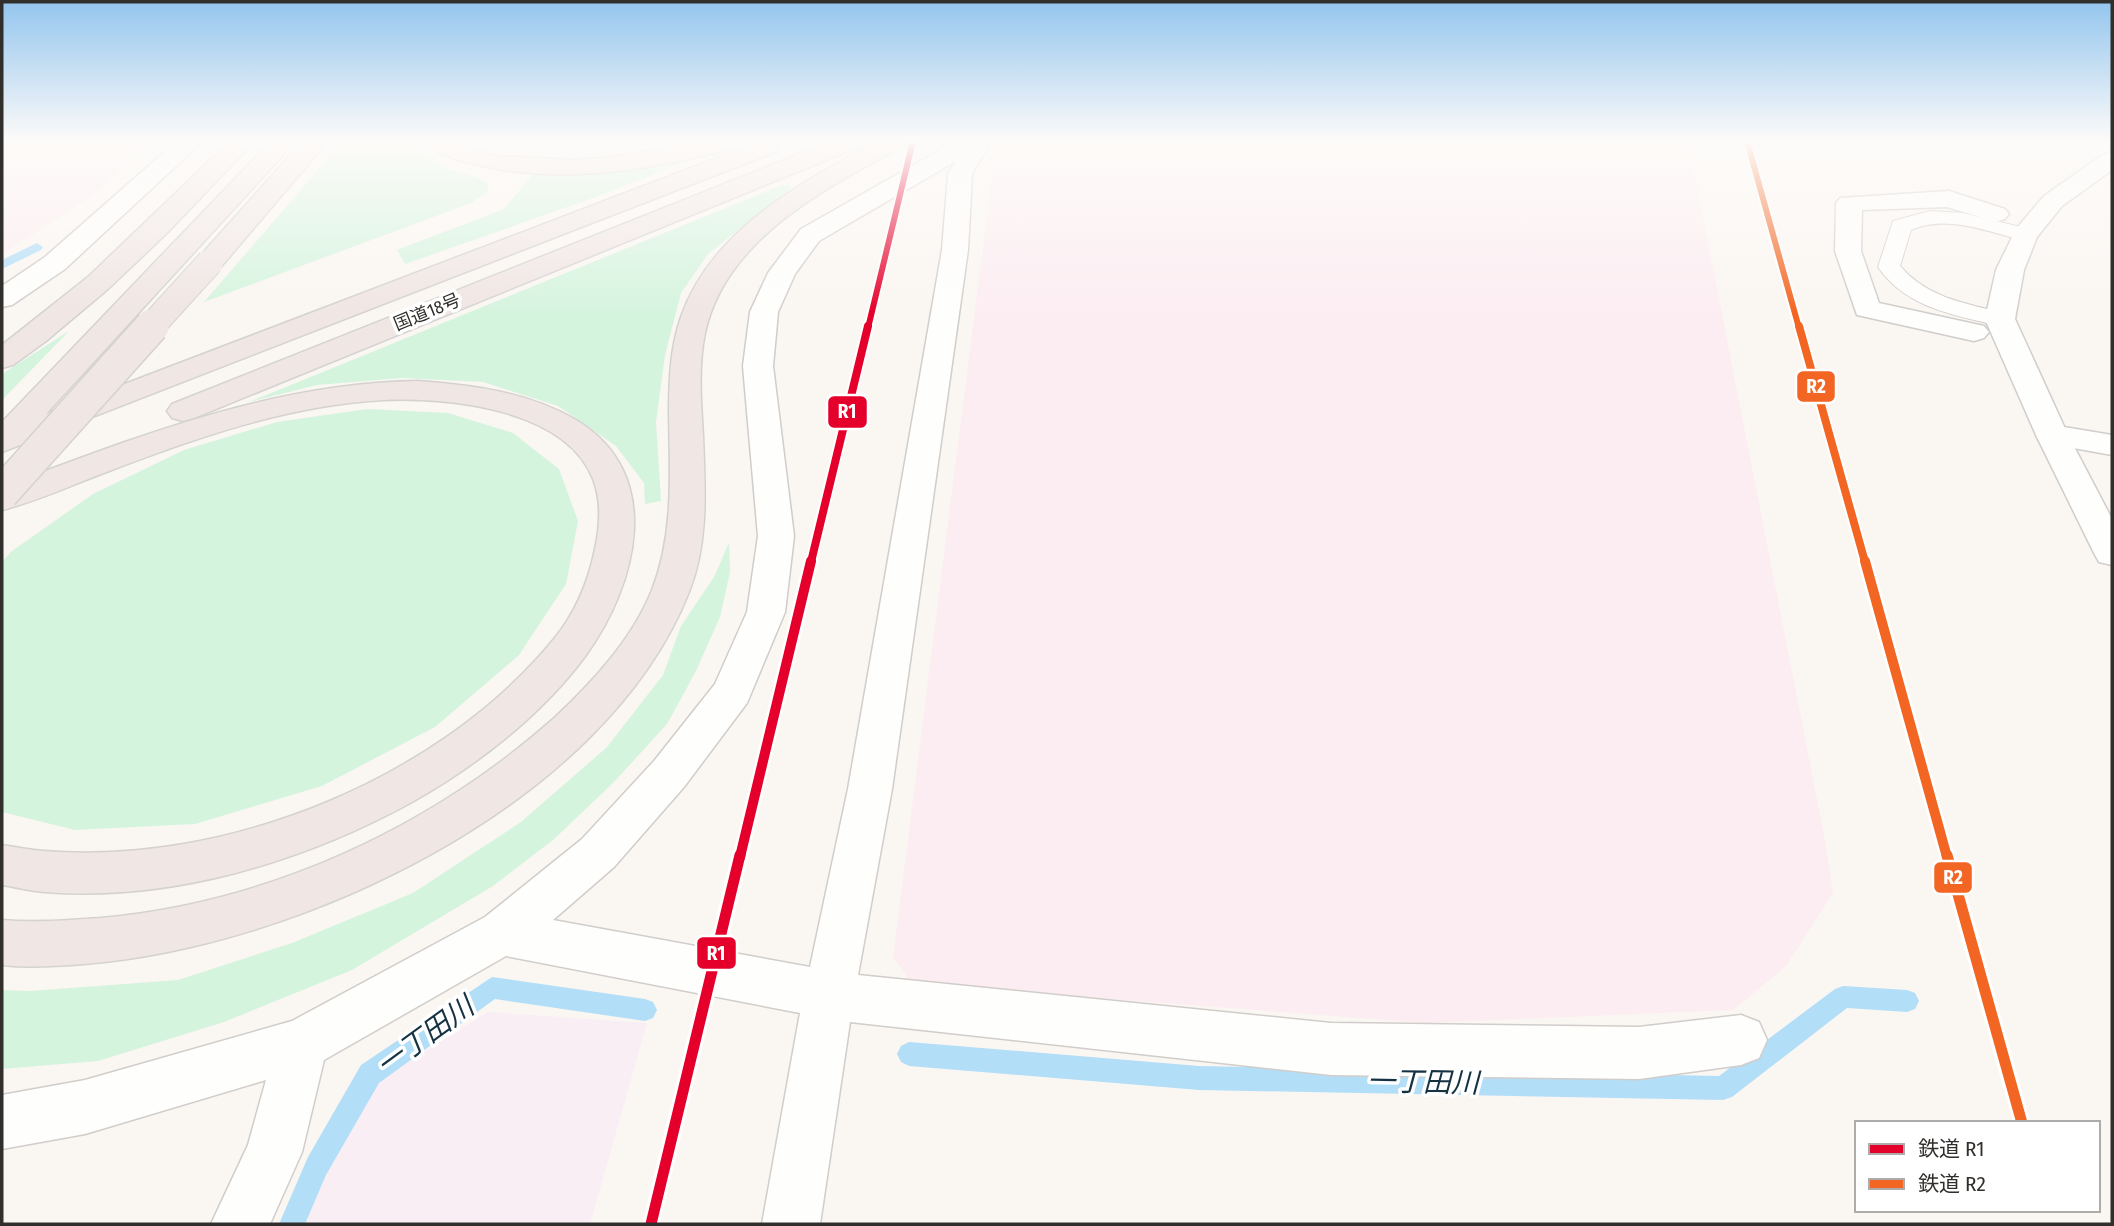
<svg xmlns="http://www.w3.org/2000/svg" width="2114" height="1226" viewBox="0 0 2114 1226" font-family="'Fira Sans Condensed','Noto Sans JP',sans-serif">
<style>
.commercial{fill:#faeef5}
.industrial{fill:#fcedf2}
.green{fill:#d5f4de}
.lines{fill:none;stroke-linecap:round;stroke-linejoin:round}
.stream{fill:#b3def8;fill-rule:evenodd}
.lane-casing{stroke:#d0cdca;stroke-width:2}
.street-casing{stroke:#d0cdca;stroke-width:3}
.secondary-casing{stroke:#d0cdca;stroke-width:3}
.highway-casing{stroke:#d4d2d0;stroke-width:3}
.lane{fill:#fefefd;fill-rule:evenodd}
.street{fill:#fefefd;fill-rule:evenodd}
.secondary{fill:#fefefd;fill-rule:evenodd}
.highway{fill:#f0e6e4;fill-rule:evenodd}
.highway-bridge-far1-casing{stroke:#d4d2d0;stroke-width:28;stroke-linecap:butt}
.highway-bridge-casing{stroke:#d4d2d0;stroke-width:36;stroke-linecap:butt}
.highway-bridge-far1{stroke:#f0e6e4;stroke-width:26}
.highway-bridge{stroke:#f0e6e4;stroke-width:33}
.rail-1-far3-casing{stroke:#fff;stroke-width:10}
.rail-1-far2-casing{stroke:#fff;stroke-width:12}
.rail-1-far1-casing{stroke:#fff;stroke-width:15}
.rail-1-casing{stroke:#fff;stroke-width:17}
.rail-2-far3-casing{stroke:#fff;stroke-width:10}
.rail-2-far2-casing{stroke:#fff;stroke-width:12}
.rail-2-far1-casing{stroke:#fff;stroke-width:15}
.rail-2-casing{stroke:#fff;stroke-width:17}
.rail-1-far3{stroke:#e4002b;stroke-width:6}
.rail-1-far2{stroke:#e4002b;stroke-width:8}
.rail-1-far1{stroke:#e4002b;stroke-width:10}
.rail-1{stroke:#e4002b;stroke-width:11}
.rail-2-far3{stroke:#f26522;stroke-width:6}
.rail-2-far2{stroke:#f26522;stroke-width:8}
.rail-2-far1{stroke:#f26522;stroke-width:10}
.rail-2{stroke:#f26522;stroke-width:11}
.labels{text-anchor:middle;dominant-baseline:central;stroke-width:7;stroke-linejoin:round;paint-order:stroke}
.far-street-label{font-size:18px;fill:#312f2c;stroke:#fff}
.near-water-label{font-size:28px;font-style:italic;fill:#153242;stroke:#fff}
.line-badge{stroke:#fff;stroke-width:2.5}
.badge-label{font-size:19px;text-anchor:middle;font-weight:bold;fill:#fff}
</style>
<rect width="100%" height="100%" fill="#faf6f2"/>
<polygon class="commercial" points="488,1012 647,1023 590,1224 304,1224 326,1175 380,1079"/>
<g class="industrial">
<polygon points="2,141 145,141 98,192 2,254"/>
<polygon points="1001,141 1688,141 1823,830 1833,893 1786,966 1733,1010 1426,1023 912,984 893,957 996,144"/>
</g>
<g class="green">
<polygon points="343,141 402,141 449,169 479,178 488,184 488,191 471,203 204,302"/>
<polygon points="692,159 596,197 405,264 397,250 504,209 533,174 590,175"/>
<polygon points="782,185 793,186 708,254 681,293 665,355 656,422 661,501 645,504 644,483 616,446 558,406 483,382 403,378 317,385 249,402"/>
<polygon points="69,331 2,400 2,374"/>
<polygon points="367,409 448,413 513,433 559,469 578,521 566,584 519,655 435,727 322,786 195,824 75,830 2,812 2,562 12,551 93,494 184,450 277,422"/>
<polygon points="729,543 730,572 720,617 695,673 667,724 614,782 553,840 493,886 352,970 224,1022 98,1061 2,1069 2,990 30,991 178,980 292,943 413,893 521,822 607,747 663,675 681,626 714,577"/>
</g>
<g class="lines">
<g class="stream">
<polygon points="37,243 43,247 41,250 2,269 2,260"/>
<polygon points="492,977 645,999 653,1002 657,1010 653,1018 645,1021 495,999 379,1083 326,1175 305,1224 279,1224 308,1157 361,1065"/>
<polygon points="1843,986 1907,990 1915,993 1919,1001 1915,1009 1907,1012 1847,1008 1732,1097 1723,1100 1199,1090 909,1066 901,1062 897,1054 901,1046 909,1042 1199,1066 1719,1076 1835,989"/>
</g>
<g class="lane-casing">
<path id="lane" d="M1930,211L1963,213L2033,230L2036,235L2033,240L2025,241C1988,232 1948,214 1911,230L1900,266C1928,299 1969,304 2008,314L2012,319L2008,324L2000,326C1954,315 1906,308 1878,267L1893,221Z"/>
</g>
<g class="street-casing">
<g id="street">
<path d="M956,141H991L972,174L968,250L892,789L858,975L1331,1023L1639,1027L1741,1015L1759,1022L1767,1040L1759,1058L1741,1065L1639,1079L1331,1075L850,1022L820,1224H762L800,1013L506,956L324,1060L302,1152L270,1224H211L248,1145L266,1080L85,1134L2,1149V1095L85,1080L292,1021L485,917L582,839L654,761L715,684L747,612L758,536L743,366L750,312L768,273L801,229ZM956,161L948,174L942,250L848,789L810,967L553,920L614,867L684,787L747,703L785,612L794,536L773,366L778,312L795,274L819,241Z"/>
<polygon points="1949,191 2005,209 2009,214 2005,219 1996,222 1947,207 1862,210 1861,251 1879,303 1984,326 1989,332 1984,338 1974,341 1857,315 1835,251 1836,203 1840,198"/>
<polygon points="2052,425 2112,435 2112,455 2040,442 2036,435 2040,428"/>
</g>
</g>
<g class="secondary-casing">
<g id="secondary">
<polygon points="177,141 203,141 65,269 12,305 2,307 2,286 45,257"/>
<polygon points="2112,152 2112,170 2062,206 2037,237 2024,270 2015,319 2068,435 2112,519 2112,565 2099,562 2094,553 2036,435 1985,319 1996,270 2016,229 2044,196 2104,154"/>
</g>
</g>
<g class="highway-casing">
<g id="highway">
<polygon points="230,141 255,141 167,233 108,289 46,341 13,365 2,368 2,345 88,277"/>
<polygon points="271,141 296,141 46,414 759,142 775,142 779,147 775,152 2,452 2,422"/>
<polygon points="303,141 328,141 220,268 210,270 200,268 196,262 200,256"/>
<path d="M425,141H455L473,150L497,156L574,160L614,157L707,141H724L728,146L724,151C643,171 556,185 473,164C458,160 435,154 425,141Z"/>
<polygon points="832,141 865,141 861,146 194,418 183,421 172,418 167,411 172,404"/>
<path d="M878,141H907L903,146C826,188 725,239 705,333C698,367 701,402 703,436C705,488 709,542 689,592C605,805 300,947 84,964C57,966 29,968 2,965V920C35,923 68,920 101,918C267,903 427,830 552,720C591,684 632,640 652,590C674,534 670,474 669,415C669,382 670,348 681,317C711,230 802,182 878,141Z"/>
<path d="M418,381C471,385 529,392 576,420C666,474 637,584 586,655C542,715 476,766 412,802C303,862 170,902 45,892C30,891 16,887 2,885V845C16,847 30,850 44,851C225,866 439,780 554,639C576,612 588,583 595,549C600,526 602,502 593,479C566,409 449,397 384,400C289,405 198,437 109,471C74,484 38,501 2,510V487C137,437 272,383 418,381Z"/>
</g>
</g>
<use href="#lane" class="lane"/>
<use href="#street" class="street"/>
<use href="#secondary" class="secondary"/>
<use href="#highway" class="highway"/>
<g class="highway-bridge-far1-casing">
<polyline id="highway-bridge-far1" points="150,328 210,262"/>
</g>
<g class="highway-bridge-casing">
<polyline id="highway-bridge" points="2,493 152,326"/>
</g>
<use href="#highway-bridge-far1" class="highway-bridge-far1"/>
<use href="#highway-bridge" class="highway-bridge"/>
<g class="rail-1-far3-casing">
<polyline id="rail-1-far3" points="868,328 913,141"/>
</g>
<g class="rail-1-far2-casing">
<polyline id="rail-1-far2" points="811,562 868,326"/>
</g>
<g class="rail-1-far1-casing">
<polyline id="rail-1-far1" points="740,857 811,561"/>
</g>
<g class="rail-1-casing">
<polyline id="rail-1" points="651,1224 740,855"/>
</g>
<g class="rail-2-far3-casing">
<polyline id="rail-2-far3" points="1747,141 1799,328"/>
</g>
<g class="rail-2-far2-casing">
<polyline id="rail-2-far2" points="1799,326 1865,562"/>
</g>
<g class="rail-2-far1-casing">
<polyline id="rail-2-far1" points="1865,561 1947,857"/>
</g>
<g class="rail-2-casing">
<polyline id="rail-2" points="1947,855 2022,1123"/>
</g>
<use href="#rail-1-far3" class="rail-1-far3"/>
<use href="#rail-1-far2" class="rail-1-far2"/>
<use href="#rail-1-far1" class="rail-1-far1"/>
<use href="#rail-1" class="rail-1"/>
<use href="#rail-2-far3" class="rail-2-far3"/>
<use href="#rail-2-far2" class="rail-2-far2"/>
<use href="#rail-2-far1" class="rail-2-far1"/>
<use href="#rail-2" class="rail-2"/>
</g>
<linearGradient id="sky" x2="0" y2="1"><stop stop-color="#93c5ee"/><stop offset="0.45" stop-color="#fdfbf9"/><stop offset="1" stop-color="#fdfbf9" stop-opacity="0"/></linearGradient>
<rect width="2114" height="313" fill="url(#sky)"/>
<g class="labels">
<g class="far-street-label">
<text transform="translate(427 312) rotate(-22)">国道18号</text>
</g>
<g class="near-water-label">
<text transform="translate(425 1036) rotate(-36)">一丁田川</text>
<text transform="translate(1423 1082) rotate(1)">一丁田川</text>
</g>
</g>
<g class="line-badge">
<rect x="1796" y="370" width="40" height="33" rx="7" fill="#f26522"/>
<rect x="827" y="395" width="41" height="34" rx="7" fill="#e4002b"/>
<rect x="1933" y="861" width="40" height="33" rx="7" fill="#f26522"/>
<rect x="696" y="936" width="41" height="34" rx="7" fill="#e4002b"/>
</g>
<g class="badge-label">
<text x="1816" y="393">R2</text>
<text x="847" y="418">R1</text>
<text x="1953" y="884">R2</text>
<text x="716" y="960">R1</text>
</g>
<rect width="2114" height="1226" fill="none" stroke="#312f2c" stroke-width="7"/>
<rect x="1855" y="1121" width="245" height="91" fill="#ffffff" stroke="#adacab" stroke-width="2"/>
<rect x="1869" y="1144" width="35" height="10" fill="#e4002b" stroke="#adacab" stroke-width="2"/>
<text x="1918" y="1156" font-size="21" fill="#312f2c">鉄道 R1</text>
<rect x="1869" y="1179" width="35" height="10" fill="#f26522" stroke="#adacab" stroke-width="2"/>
<text x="1918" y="1191" font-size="21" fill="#312f2c">鉄道 R2</text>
</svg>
